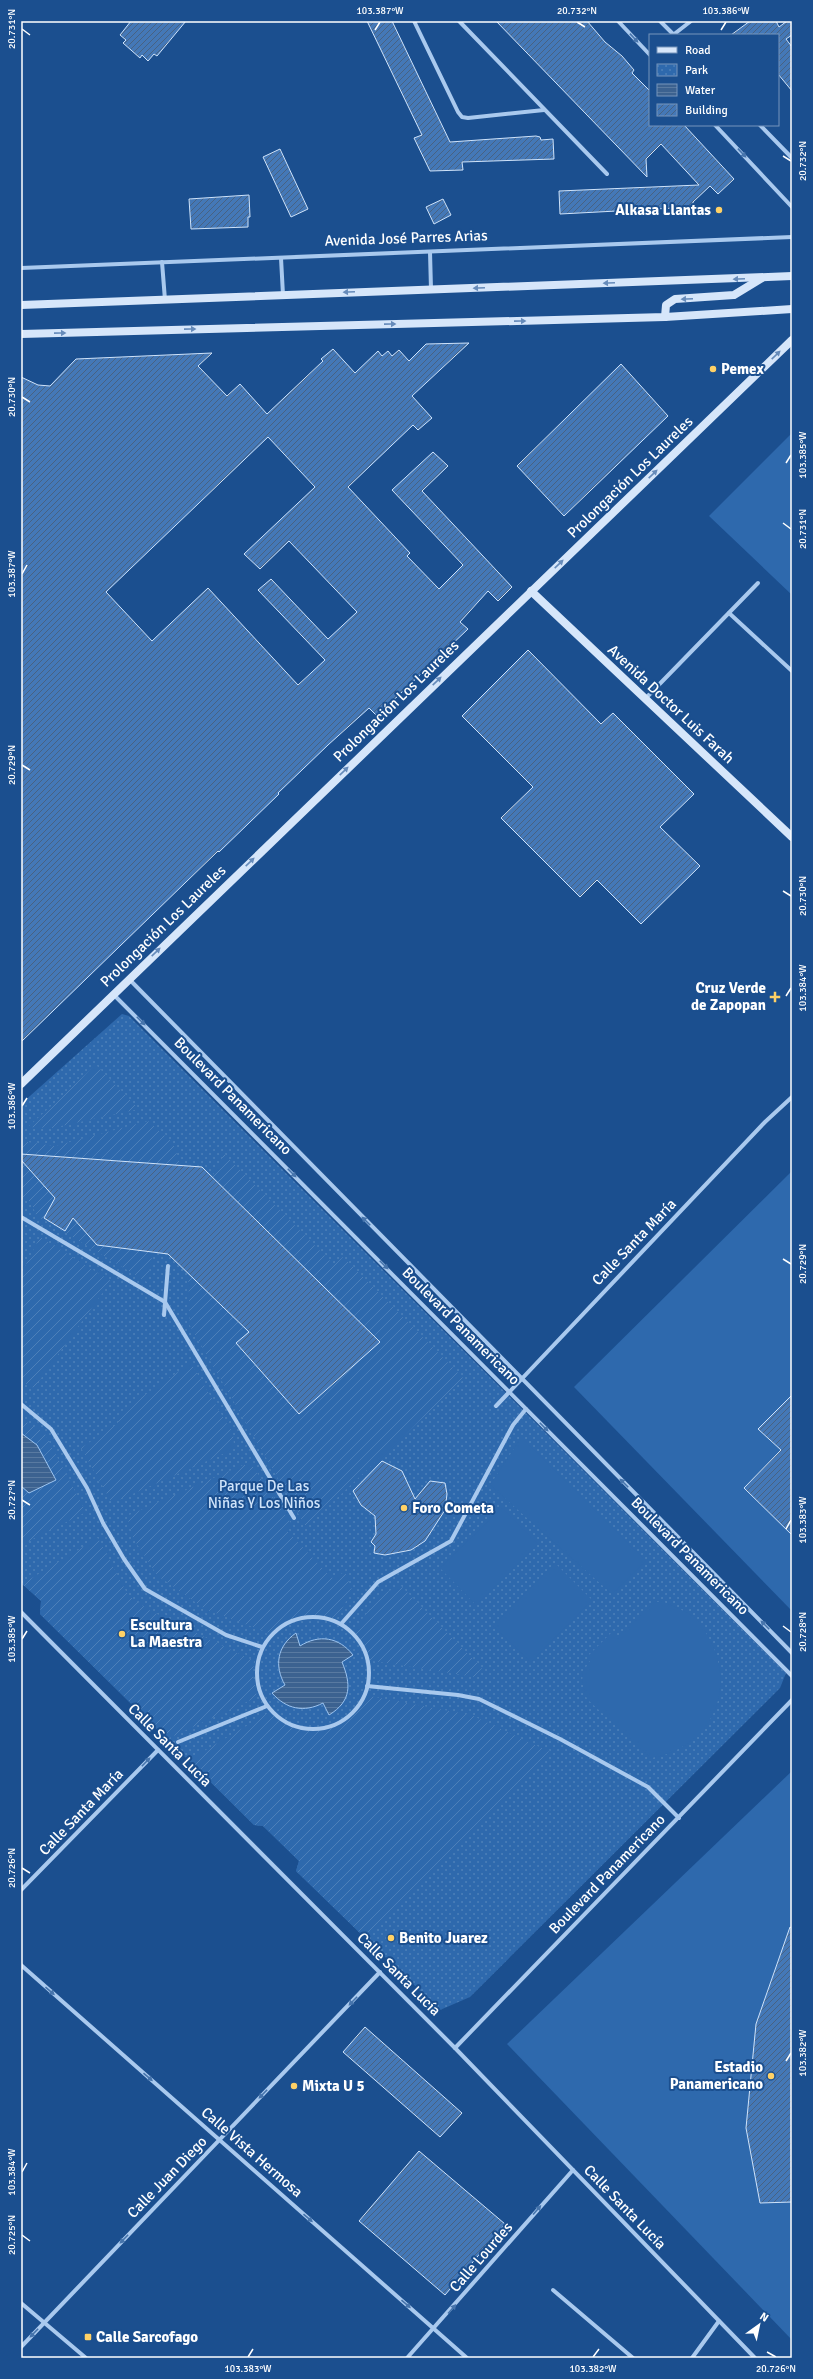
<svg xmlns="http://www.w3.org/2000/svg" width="813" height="2379" viewBox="0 0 813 2379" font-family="Signika,sans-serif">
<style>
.park{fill:url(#park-dots)}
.garden{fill:url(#garden-furrows)}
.pitch{fill:#2e69ad}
.water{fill:url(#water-rules);stroke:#9cc4f0}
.building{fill:url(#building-hatch);stroke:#cfe3fa;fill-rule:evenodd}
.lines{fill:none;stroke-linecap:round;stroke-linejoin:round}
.street{stroke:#a9c9ee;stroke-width:4}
.secondary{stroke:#d6e6fa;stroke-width:8}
.oneway{fill:#4674ac}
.oneway2{fill:#668bba}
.ticks{fill:none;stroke:#fff;stroke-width:1.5}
.poi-dot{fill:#ffd166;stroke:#1b4f8f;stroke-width:1.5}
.labels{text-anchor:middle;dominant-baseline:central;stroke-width:4;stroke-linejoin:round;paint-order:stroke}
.poi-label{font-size:15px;font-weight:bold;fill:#fff;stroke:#1b4f8f;text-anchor:start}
.street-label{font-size:15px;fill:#fff;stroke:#1b4f8f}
.park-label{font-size:15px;fill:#cfe3fa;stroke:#1b4f8f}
.neatline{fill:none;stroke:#fff;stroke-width:1.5}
.ticks-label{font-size:10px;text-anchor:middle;fill:#fff}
</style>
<defs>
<pattern id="park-dots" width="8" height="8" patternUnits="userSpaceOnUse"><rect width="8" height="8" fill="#2e69ad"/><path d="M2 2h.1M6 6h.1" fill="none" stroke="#4d80b9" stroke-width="1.8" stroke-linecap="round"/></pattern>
<pattern id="garden-furrows" width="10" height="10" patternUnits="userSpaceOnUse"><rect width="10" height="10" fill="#2e69ad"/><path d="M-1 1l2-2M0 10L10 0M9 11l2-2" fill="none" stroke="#4d80b9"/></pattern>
<pattern id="water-rules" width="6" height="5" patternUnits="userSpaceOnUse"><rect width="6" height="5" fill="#3c6290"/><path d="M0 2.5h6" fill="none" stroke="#597aa1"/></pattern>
<pattern id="building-hatch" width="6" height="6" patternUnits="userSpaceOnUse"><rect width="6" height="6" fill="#4478b7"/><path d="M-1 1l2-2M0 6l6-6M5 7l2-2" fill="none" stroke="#486282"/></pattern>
</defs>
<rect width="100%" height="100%" fill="#1b4f8f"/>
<polygon class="park" points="122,1014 129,1016 786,1673 780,1688 470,1997 440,2010 296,1871 299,1861 263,1826 254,1825 40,1614 41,1601 21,1582 21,1104"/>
<g class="garden">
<polygon points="96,1065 139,1109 52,1128 28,1127"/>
<polygon points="148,1121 173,1143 181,1166 21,1154 21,1141 55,1146"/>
<polygon points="224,1154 334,1265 343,1257 464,1379 306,1527 190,1326 188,1273 249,1332 236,1343 298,1414 380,1342 212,1177"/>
<polygon points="21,1160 153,1252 147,1282 36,1215 31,1202 21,1197"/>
<polygon points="40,1237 111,1281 34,1388 21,1381 21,1274"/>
<polygon points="191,1363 233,1434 234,1445 225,1453 112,1503 81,1448 117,1424 123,1410"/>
<polygon points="21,1419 44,1432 86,1512 21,1545"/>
<path d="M243,1465H252L291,1523L287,1531L332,1578L345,1572L352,1590L336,1620C302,1614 299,1617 269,1633L205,1609L157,1575L133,1538L127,1516Z"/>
<polygon points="98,1538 128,1595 149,1610 254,1661 253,1675 257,1697 167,1739 40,1614 41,1601 22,1584"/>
<polygon points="400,1585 482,1668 475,1677 367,1660 365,1651 352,1632 380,1596"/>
<path d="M364,1695L471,1715L550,1752L365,1938L296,1871L299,1861L263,1826L254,1825L189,1760L268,1713C306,1732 341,1739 364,1695Z"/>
</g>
<g class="pitch">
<polygon points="792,433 792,595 709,516"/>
<polygon points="792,1171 792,1611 574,1387"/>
<polygon points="519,1441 525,1441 646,1561 612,1594 490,1485"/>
<polygon points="502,1508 538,1544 476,1605 440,1568"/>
<polygon points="555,1563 592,1600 531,1662 493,1626"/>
<path d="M662,1601C672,1606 686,1611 695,1618C703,1625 708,1637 713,1646C735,1698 706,1749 651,1758L587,1699L582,1682L583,1672L592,1658L589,1655L611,1633L618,1639L653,1603Z"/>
<polygon points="792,1771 792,2340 507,2044"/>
</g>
<g class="water">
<polygon points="21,1433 37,1445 56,1480 29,1493 21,1486"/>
<path d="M296,1633L300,1646C319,1634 339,1637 353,1655L342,1662C351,1684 352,1701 329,1715L323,1703C304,1713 286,1709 272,1693L285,1685C274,1666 277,1646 296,1633Z"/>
</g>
<g class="building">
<polygon points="131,21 186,21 157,56 154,54 148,61 142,55 140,58 123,43 126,40 120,35"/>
<polygon points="367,21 392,21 450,142 536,136 540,137 541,140 553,139 554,159 462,162 463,170 430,171 414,138 422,135"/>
<polygon points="496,21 587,21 605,42 622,56 634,70 632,73 650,91 650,125 684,125 734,179 718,194 710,186 693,202 693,207 560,214 559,191 699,185 661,144 646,159 647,177"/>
<polygon points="750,21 776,21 779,27 787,21 792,21 792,35 786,39 792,47 792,91 778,74 778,35 731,35"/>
<polygon points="280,149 308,209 291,217 263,157"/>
<polygon points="249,195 250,217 248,217 248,227 191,229 189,199"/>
<polygon points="443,199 451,215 434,224 426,207"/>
<path d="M469,343L412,396L432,418L418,430L413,425L348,487L410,553L407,556L439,589L463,565L392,490L433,452L448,466L422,491L512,587L498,601L488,591L460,622L468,629L377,716L369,708L328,745L278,793L279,794L219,852L218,851L21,1042V377L38,385L50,386L76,359L212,353L198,366L227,396L240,384L267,414L323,361L321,359L333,349L355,373L378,351L382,356L388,351L392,356L399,350L409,361L426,344ZM268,437L315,487L244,554L260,569L289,541L357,612L328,639L271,579L258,590L325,660L298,685L208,588L152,641L106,592Z"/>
<polygon points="621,364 668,416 564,516 517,466"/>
<polygon points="528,650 601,724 613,713 694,794 660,827 700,866 641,924 597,880 580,897 501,818 533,787 462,716"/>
<polygon points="21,1154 202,1167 380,1342 299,1414 236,1343 249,1332 168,1254 97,1245 73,1218 65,1231 44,1218 55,1198 21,1160"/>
<polygon points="792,1395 792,1535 744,1488 781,1450 758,1429"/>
<polygon points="382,1461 402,1471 415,1499 430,1481 445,1483 447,1494 445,1510 425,1541 411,1550 385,1555 374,1553 375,1546 371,1542 376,1534 375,1516 361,1505 353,1491"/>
<polygon points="790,1927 792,1928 792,2202 760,2203 746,2128 756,2024"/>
<polygon points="365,2027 462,2113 440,2137 343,2052"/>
<polygon points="419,2151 505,2224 445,2295 359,2221"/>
</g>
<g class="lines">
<g class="street">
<polyline points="414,21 458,112 462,117 468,118 544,110"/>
<polyline points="459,21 607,174"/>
<polyline points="618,21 650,55"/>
<polyline points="660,21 674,35"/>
<polyline points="673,35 691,21"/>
<polyline points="715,125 792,207"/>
<polyline points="760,125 792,158"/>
<polyline points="430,252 431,289"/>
<polyline points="281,258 283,295"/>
<polyline points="162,262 165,300"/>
<polyline points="21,268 792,237"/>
<polyline points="729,613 792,671"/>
<polyline points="645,699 758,583"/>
<polyline points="129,979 792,1653"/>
<polyline points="113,994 792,1676"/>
<polyline points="21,1217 165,1302 294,1518"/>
<polyline points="164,1315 168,1266"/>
<polyline points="21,1404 51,1429 87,1488 103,1523 124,1559 145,1589 226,1635 262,1647"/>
<polyline points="496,1406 765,1122 792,1097"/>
<polyline points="21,1612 455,2048 755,2358"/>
<circle cx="313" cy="1673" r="56"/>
<polyline points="341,1624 378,1582 451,1541 513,1425 526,1409"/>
<polyline points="367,1686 458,1695 479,1699 560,1739 648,1787 679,1818"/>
<polyline points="178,1742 267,1706"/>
<polyline points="21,1890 158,1750"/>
<polyline points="21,1965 467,2358"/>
<polyline points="455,2048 792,1700"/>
<polyline points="553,2290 633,2358"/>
<polyline points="21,2303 86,2358"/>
<polyline points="21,2347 380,1972"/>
<polyline points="407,2358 573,2170"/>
<polyline points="692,2358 719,2321"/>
</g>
<g class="secondary">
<polyline points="21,305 792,276"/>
<polyline points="665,317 666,305 675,299 734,295 762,278"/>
<polyline points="21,334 665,317 792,309"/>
<polyline points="531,591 792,837"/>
<polyline points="21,1084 792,340"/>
</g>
</g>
<defs><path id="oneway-solid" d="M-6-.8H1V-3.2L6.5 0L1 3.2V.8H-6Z"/></defs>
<g class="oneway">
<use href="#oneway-solid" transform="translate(634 38) rotate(47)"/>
<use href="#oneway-solid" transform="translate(742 153) rotate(47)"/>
<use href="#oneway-solid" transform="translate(141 1021) rotate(45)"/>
<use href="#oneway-solid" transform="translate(292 1173) rotate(45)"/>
<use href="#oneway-solid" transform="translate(366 1221) rotate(-135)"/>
<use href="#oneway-solid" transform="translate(384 1265) rotate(45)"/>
<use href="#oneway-solid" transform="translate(544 1427) rotate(45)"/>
<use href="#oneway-solid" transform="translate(624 1483) rotate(-135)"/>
<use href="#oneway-solid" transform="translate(765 1625) rotate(-135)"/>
<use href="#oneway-solid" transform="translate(146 1762) rotate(-46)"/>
<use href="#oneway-solid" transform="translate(50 1991) rotate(41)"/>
<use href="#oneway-solid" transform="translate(353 2001) rotate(134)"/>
<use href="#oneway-solid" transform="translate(148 2077) rotate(41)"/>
<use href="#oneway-solid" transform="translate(263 2094) rotate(134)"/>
<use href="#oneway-solid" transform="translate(537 2210) rotate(-49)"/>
<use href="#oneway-solid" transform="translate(308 2218) rotate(41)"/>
<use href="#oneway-solid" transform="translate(124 2239) rotate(134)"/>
<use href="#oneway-solid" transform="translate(406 2304) rotate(41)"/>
<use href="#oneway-solid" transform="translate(452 2309) rotate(-49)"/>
<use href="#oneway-solid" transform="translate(34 2333) rotate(134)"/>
</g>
<g class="oneway2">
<use href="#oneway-solid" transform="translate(739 279) rotate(178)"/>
<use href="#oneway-solid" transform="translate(609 283) rotate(178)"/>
<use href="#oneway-solid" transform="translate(479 288) rotate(178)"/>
<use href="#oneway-solid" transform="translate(349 292) rotate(178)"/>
<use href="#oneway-solid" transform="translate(687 299) rotate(177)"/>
<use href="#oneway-solid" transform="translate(520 321) rotate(-1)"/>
<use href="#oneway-solid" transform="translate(390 324) rotate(-1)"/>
<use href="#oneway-solid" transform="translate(190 329) rotate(-1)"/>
<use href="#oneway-solid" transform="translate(60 333) rotate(-1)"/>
<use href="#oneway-solid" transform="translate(776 355) rotate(-44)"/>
<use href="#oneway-solid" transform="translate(653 474) rotate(-44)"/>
<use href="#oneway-solid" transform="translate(559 564) rotate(-44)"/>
<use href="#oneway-solid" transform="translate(437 681) rotate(-44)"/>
<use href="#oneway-solid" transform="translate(344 771) rotate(-44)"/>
<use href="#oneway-solid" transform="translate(250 862) rotate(-44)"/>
<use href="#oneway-solid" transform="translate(156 952) rotate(-44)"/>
</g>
<path class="ticks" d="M577,22L585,27M22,29L30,35M375,30L380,22M721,30L726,22M783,156L791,161M22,397L30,402M786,463L791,455M783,523L791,529M22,574L27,565M22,765L30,770M783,891L791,896M786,996L791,988M22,1106L27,1098M783,1259L791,1264M22,1500L30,1505M786,1529L791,1520M783,1626L791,1632M22,1639L27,1631M22,1868L30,1873M786,2061L791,2053M22,2172L27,2163M22,2235L30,2241M767,2352L776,2357M248,2357L253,2349M593,2357L599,2349"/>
<g class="poi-dot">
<circle cx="719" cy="210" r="4"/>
<circle cx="713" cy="369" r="4"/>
<path d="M773 991h4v4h4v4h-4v4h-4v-4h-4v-4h4z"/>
<circle cx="404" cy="1508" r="4"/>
<circle cx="122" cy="1634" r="4"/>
<circle cx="391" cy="1938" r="4"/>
<circle cx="771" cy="2076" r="4"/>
<circle cx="294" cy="2086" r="4"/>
<rect x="84" y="2333" width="8" height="8" rx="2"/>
</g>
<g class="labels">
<g class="poi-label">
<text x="711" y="210" text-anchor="end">Alkasa Llantas</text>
<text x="721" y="369">Pemex</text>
<text x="766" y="988" text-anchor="end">Cruz Verde<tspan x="766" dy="17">de Zapopan</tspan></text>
<text x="412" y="1508">Foro Cometa</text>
<text x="130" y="1625">Escultura<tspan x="130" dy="17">La Maestra</tspan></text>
<text x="399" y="1938">Benito Juarez</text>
<text x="763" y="2067" text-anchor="end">Estadio<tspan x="763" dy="17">Panamericano</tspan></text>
<text x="302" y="2086">Mixta U 5</text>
<text x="96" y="2337">Calle Sarcofago</text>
</g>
<g class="street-label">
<text transform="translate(406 238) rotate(-2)">Avenida José Parres Arias</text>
<text transform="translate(630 477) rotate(-44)">Prolongación Los Laureles</text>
<text transform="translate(396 701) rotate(-44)">Prolongación Los Laureles</text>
<text transform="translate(671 704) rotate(43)">Avenida Doctor Luis Farah</text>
<text transform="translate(163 926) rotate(-44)">Prolongación Los Laureles</text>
<text transform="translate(233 1096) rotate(45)">Boulevard Panamericano</text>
<text transform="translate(634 1242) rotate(-46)">Calle Santa María</text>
<text transform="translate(461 1326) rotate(45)">Boulevard Panamericano</text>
<text transform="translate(690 1556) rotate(45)">Boulevard Panamericano</text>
<text transform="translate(170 1745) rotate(45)">Calle Santa Lucía</text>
<text transform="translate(81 1812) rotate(-46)">Calle Santa María</text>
<text transform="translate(607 1874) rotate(-46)">Boulevard Panamericano</text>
<text transform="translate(399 1974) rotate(45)">Calle Santa Lucía</text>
<text transform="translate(252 2152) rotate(41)">Calle Vista Hermosa</text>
<text transform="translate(167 2177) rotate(-46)">Calle Juan Diego</text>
<text transform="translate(625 2207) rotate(46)">Calle Santa Lucía</text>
<text transform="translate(481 2257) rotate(-49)">Calle Lourdes</text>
</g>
<g class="park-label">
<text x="264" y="1486">Parque De Las<tspan x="264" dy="17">Niñas Y Los Niños</tspan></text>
</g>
</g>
<rect width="813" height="2379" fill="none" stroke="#1b4f8f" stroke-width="44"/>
<rect x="649" y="34" width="130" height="92" fill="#1b4f8f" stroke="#7695bc"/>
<rect x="657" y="47" width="20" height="6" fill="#d6e6fa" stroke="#7695bc"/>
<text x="685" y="54" font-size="12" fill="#ffffff">Road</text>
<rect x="657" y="64" width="20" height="12" fill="url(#park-dots)" stroke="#7695bc"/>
<text x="685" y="74" font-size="12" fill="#ffffff">Park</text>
<rect x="657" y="84" width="20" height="12" fill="url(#water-rules)" stroke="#7695bc"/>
<text x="685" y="94" font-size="12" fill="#ffffff">Water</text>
<rect x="657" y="104" width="20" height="12" fill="url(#building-hatch)" stroke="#7695bc"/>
<text x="685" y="114" font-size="12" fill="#ffffff">Building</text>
<g transform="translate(759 2325) rotate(33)" stroke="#1b4f8f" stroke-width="3" paint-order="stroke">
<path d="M0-3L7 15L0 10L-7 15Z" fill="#ffffff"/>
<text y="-6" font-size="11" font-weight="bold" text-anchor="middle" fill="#ffffff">N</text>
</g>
<rect x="22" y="22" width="769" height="2335" class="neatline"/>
<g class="ticks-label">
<text x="380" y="14">103.387°W</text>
<text x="577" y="14">20.732°N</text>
<text x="726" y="14">103.386°W</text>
<text transform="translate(11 29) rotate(-90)" y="4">20.731°N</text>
<text transform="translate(802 161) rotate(-90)" y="4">20.732°N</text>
<text transform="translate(11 397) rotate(-90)" y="4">20.730°N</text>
<text transform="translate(802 455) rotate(-90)" y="4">103.385°W</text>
<text transform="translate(802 529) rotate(-90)" y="4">20.731°N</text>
<text transform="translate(11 574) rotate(-90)" y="4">103.387°W</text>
<text transform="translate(11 765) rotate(-90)" y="4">20.729°N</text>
<text transform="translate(802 896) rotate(-90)" y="4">20.730°N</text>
<text transform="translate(802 988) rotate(-90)" y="4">103.384°W</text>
<text transform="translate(11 1106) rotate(-90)" y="4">103.386°W</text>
<text transform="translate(802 1264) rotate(-90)" y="4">20.729°N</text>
<text transform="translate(11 1500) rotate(-90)" y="4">20.727°N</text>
<text transform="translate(802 1520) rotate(-90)" y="4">103.383°W</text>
<text transform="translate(802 1632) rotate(-90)" y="4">20.728°N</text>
<text transform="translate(11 1639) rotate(-90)" y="4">103.385°W</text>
<text transform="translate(11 1868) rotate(-90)" y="4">20.726°N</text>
<text transform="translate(802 2053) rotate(-90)" y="4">103.382°W</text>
<text transform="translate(11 2172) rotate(-90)" y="4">103.384°W</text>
<text transform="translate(11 2235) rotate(-90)" y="4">20.725°N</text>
<text x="248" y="2372">103.383°W</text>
<text x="593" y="2372">103.382°W</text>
<text x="776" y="2372">20.726°N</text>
</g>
</svg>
